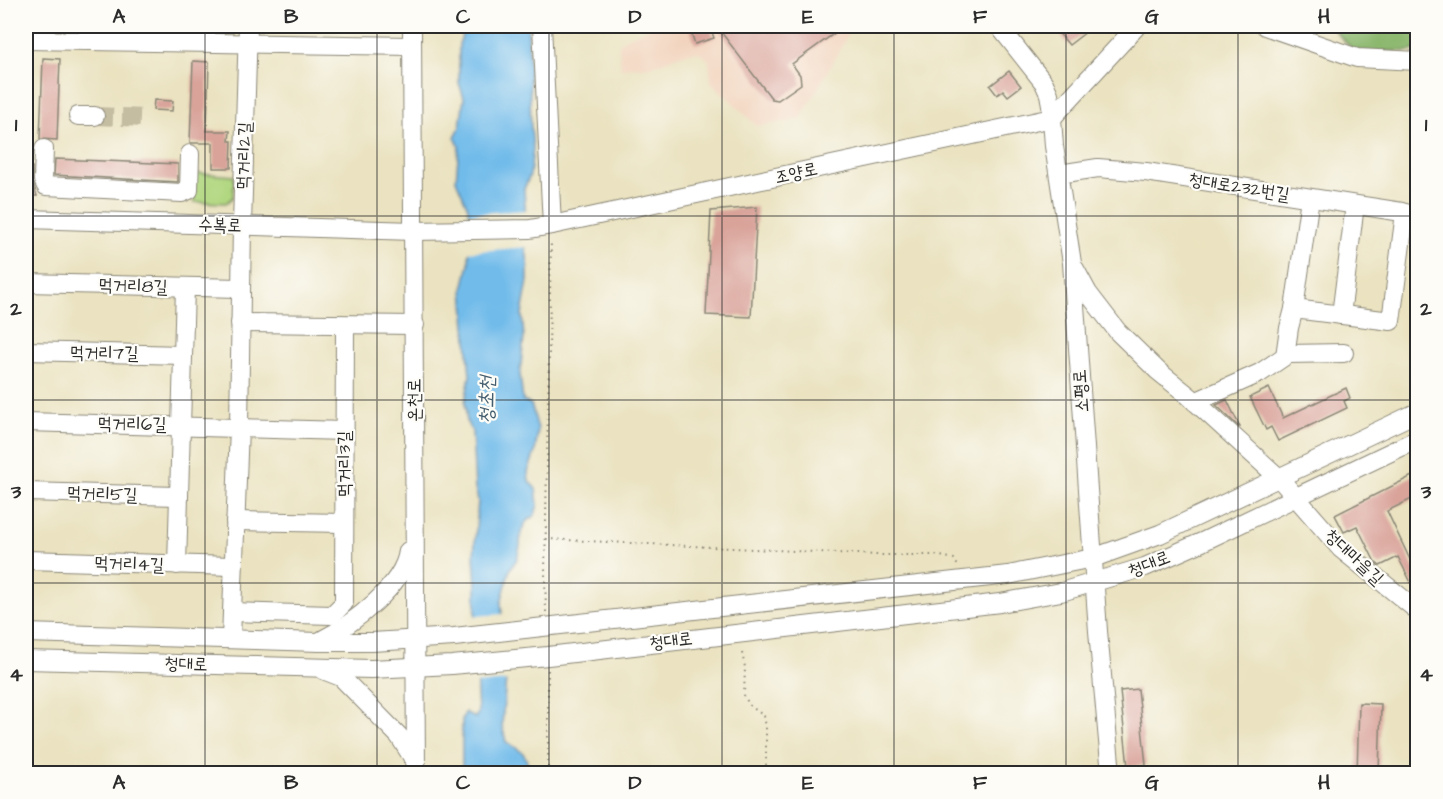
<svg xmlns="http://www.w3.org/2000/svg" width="1443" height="799" viewBox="0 0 1443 799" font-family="'Architects Daughter','Poor Story',sans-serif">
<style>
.built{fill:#f2d4be}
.green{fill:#b1d780;stroke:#6e8156;stroke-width:1.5}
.forest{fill:#8cb86e;stroke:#5c724c;stroke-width:1.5}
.water{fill:#71bbea;stroke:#4e738a;stroke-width:1.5}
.pier{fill:#eae2c0}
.building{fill:#d9a39a}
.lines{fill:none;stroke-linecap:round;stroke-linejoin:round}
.minor-tunnel{stroke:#c4bda2;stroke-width:18;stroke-dasharray:18 9;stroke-linecap:butt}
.minor-casing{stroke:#8a8676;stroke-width:20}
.path{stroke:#8a8676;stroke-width:2;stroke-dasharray:1.5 4.5;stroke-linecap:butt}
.minor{stroke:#fff;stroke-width:18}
.grid{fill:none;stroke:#2b2b2b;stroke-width:1.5;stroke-opacity:0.55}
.labels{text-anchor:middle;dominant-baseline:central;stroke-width:4.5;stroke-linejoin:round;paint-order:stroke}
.street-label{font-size:18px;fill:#2b2b2b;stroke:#fdfcf7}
.water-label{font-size:20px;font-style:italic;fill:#445d6e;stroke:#fdfcf7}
.neatline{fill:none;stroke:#2b2b2b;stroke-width:2}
.grid-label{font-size:20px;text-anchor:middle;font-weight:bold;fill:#2b2b2b}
</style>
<rect width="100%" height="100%" fill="#fdfcf7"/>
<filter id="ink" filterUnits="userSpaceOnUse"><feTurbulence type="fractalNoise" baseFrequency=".0167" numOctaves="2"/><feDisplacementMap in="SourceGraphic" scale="12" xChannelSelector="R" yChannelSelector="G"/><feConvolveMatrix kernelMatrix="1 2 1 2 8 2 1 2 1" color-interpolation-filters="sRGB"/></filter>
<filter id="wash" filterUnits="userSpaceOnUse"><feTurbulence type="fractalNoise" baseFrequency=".008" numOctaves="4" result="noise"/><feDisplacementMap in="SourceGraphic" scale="24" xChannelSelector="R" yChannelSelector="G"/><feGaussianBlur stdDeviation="1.35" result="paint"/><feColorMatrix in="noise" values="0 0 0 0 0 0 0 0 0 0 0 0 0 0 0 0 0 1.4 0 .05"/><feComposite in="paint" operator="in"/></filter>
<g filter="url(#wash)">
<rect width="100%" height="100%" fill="#eae2c0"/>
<polygon class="built" points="653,26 852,26 842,46 800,120 757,126 711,82 709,60 700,53 695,52 680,55 653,66 621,68 619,46 623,40"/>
<polygon class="green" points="195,173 234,176 233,197 226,203 194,202"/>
<polygon class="forest" points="1330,26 1417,26 1417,49 1411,51 1355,52"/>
<path class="water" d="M460,26H528L531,128L533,148L530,175L524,189L526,220L524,239L528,262V281L522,314L524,337L520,374L523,401L531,404L538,429L535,452L528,472L529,481L536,489L538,504L535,515L526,522L521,532L520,546L517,559L510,569L501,603L507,667L502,725L506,742C522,751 528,753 528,773H462V720L465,712L475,718L478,713L475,648L476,585L474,556L478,500L475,488L472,431L467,423L465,402L470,376L463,289L469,264L470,224L468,208L456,180L459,146L455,137L460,127L464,98L459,83V44L463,34Z"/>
<g class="pier">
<polygon points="528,210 529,247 466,252 468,236 466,214"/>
<polygon points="504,614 510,666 508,681 475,684 476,659 472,649 472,616"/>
</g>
<g id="blocks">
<g class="building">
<polygon points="689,26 710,26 714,38 695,44"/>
<polygon points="729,26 831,26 836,32 792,64 800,75 801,84 778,100 772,99 721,32"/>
<polygon points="1053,26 1081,26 1086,32 1069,45"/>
<polygon points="43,58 60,59 57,140 40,139"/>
<polygon points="193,61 209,62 207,131 230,131 229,141 232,141 231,168 213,168 213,143 190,143"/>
<polygon points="1009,71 1021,86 1008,96 1003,90 997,95 990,86"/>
<polygon points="154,100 173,101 172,111 153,110"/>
<polygon points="55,159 178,164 178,182 54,175"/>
<polygon points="26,167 32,167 32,180 37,196 26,196"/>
<polygon points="757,207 751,317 706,315 711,211"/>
<polygon points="1269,388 1283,418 1346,388 1350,398 1344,401 1347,408 1278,441 1271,427 1266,430 1250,397"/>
<polygon points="1227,400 1240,427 1239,427 1216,405"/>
<polygon points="1418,473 1418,496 1387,511 1414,568 1418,566 1418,596 1398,557 1380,566 1375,562 1357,526 1344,532 1335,515"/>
<polygon points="1138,689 1146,765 1128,767 1120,691"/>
<polygon points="1359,703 1381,704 1379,774 1357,774"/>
</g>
</g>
</g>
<g filter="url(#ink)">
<use href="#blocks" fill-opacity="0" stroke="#8a8676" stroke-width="1.5"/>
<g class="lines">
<polyline class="minor-tunnel" points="95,116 144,118"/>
<g class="minor-casing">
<g id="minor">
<polyline points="412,26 416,774"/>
<polyline points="542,26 552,225"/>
<polyline points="999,26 1044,83 1049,94 1051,105 1054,146 1072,263 1098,631 1111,774"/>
<polyline points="1265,26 1357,58 1418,61"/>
<polyline points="26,40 412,46"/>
<polyline points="78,116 95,116"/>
<polyline points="44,149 43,180 46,186 182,193 189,190 190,154"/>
<polyline points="1059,174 1098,168 1146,172 1402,212 1418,217"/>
<polyline points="26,219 414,231 530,229 552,225 1052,118 1137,26"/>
<polyline points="1075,269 1088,293 1118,332 1158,371 1189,396 1279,478 1341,549 1418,611"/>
<polyline points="26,283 240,288"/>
<polyline points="1294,309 1391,321 1405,213"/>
<polyline points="1341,315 1355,205"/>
<polyline points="240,323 415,325"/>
<polyline points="26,351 183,355"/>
<polyline points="1285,356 1289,328 1294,309 1310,198"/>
<polyline points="1195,402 1260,373 1288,354 1344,353"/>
<polyline points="26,422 344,431"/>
<polyline points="26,492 178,496"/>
<polyline points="235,521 344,523"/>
<polyline points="26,560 233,566"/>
<polyline points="177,565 185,288"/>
<polyline points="232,612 332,615 344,603 345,325"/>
<polyline points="26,633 319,642 372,642 454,637 1008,575 1093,558 1160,534 1418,412"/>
<polyline points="231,639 239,427 242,225 248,26"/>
<path d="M322,640C351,625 404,586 408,551"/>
<polyline points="26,660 371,669 452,665 548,656 1000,603 1061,592 1145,567 1202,542 1418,439"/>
<polyline points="323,670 341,677 399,736 416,763"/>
</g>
</g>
<g class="path">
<polyline points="546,539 878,555 936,555 954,559 958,566"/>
<polyline points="546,612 545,573 551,240"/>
<polyline points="742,653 745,667 744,695 749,705 764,716 766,727 766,774"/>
<polyline points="548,670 548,774"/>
</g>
<use href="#minor" class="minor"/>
</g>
</g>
<path class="grid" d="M205,26V774M377,26V774M549,26V774M722,26V774M894,26V774M1066,26V774M1238,26V774M26,216H1418M26,400H1418M26,583H1418"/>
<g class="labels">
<g class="street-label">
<text transform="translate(244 156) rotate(-88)">먹거리2길</text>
<text transform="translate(796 173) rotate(-12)">조양로</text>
<text transform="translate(1239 187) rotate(9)">청대로232번길</text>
<text transform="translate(220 225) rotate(2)">수복로</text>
<text transform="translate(133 286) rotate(2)">먹거리8길</text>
<text transform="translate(104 353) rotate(1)">먹거리7길</text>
<text transform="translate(1081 391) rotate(-94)">소평로</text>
<text transform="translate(414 400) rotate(-90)">온천로</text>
<text transform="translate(132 424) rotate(1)">먹거리6길</text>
<text transform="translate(344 464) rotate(-90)">먹거리3길</text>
<text transform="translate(102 494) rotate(2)">먹거리5길</text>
<text transform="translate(1354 557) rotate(43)">청대마을길</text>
<text transform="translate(129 564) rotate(2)">먹거리4길</text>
<text transform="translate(1149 564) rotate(-21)">청대로</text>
<text transform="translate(671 641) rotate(-7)">청대로</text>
<text transform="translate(186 664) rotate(2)">청대로</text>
</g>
<g class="water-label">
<text transform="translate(487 400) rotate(-89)">청초천</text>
</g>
</g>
<rect width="1443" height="799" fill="none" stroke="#fdfcf7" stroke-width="66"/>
<rect x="33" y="33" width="1377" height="733" class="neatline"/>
<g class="grid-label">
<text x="119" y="23">A</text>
<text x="291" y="23">B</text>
<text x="463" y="23">C</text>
<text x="635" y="23">D</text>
<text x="808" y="23">E</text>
<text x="980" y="23">F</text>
<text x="1152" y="23">G</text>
<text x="1324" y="23">H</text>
<text x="16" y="131">1</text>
<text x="1426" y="131">1</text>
<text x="16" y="315">2</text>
<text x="1426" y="315">2</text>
<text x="16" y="498">3</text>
<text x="1426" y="498">3</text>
<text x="16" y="681">4</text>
<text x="1426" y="681">4</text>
<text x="119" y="789">A</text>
<text x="291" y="789">B</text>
<text x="463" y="789">C</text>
<text x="635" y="789">D</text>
<text x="808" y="789">E</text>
<text x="980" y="789">F</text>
<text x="1152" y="789">G</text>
<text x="1324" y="789">H</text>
</g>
</svg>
